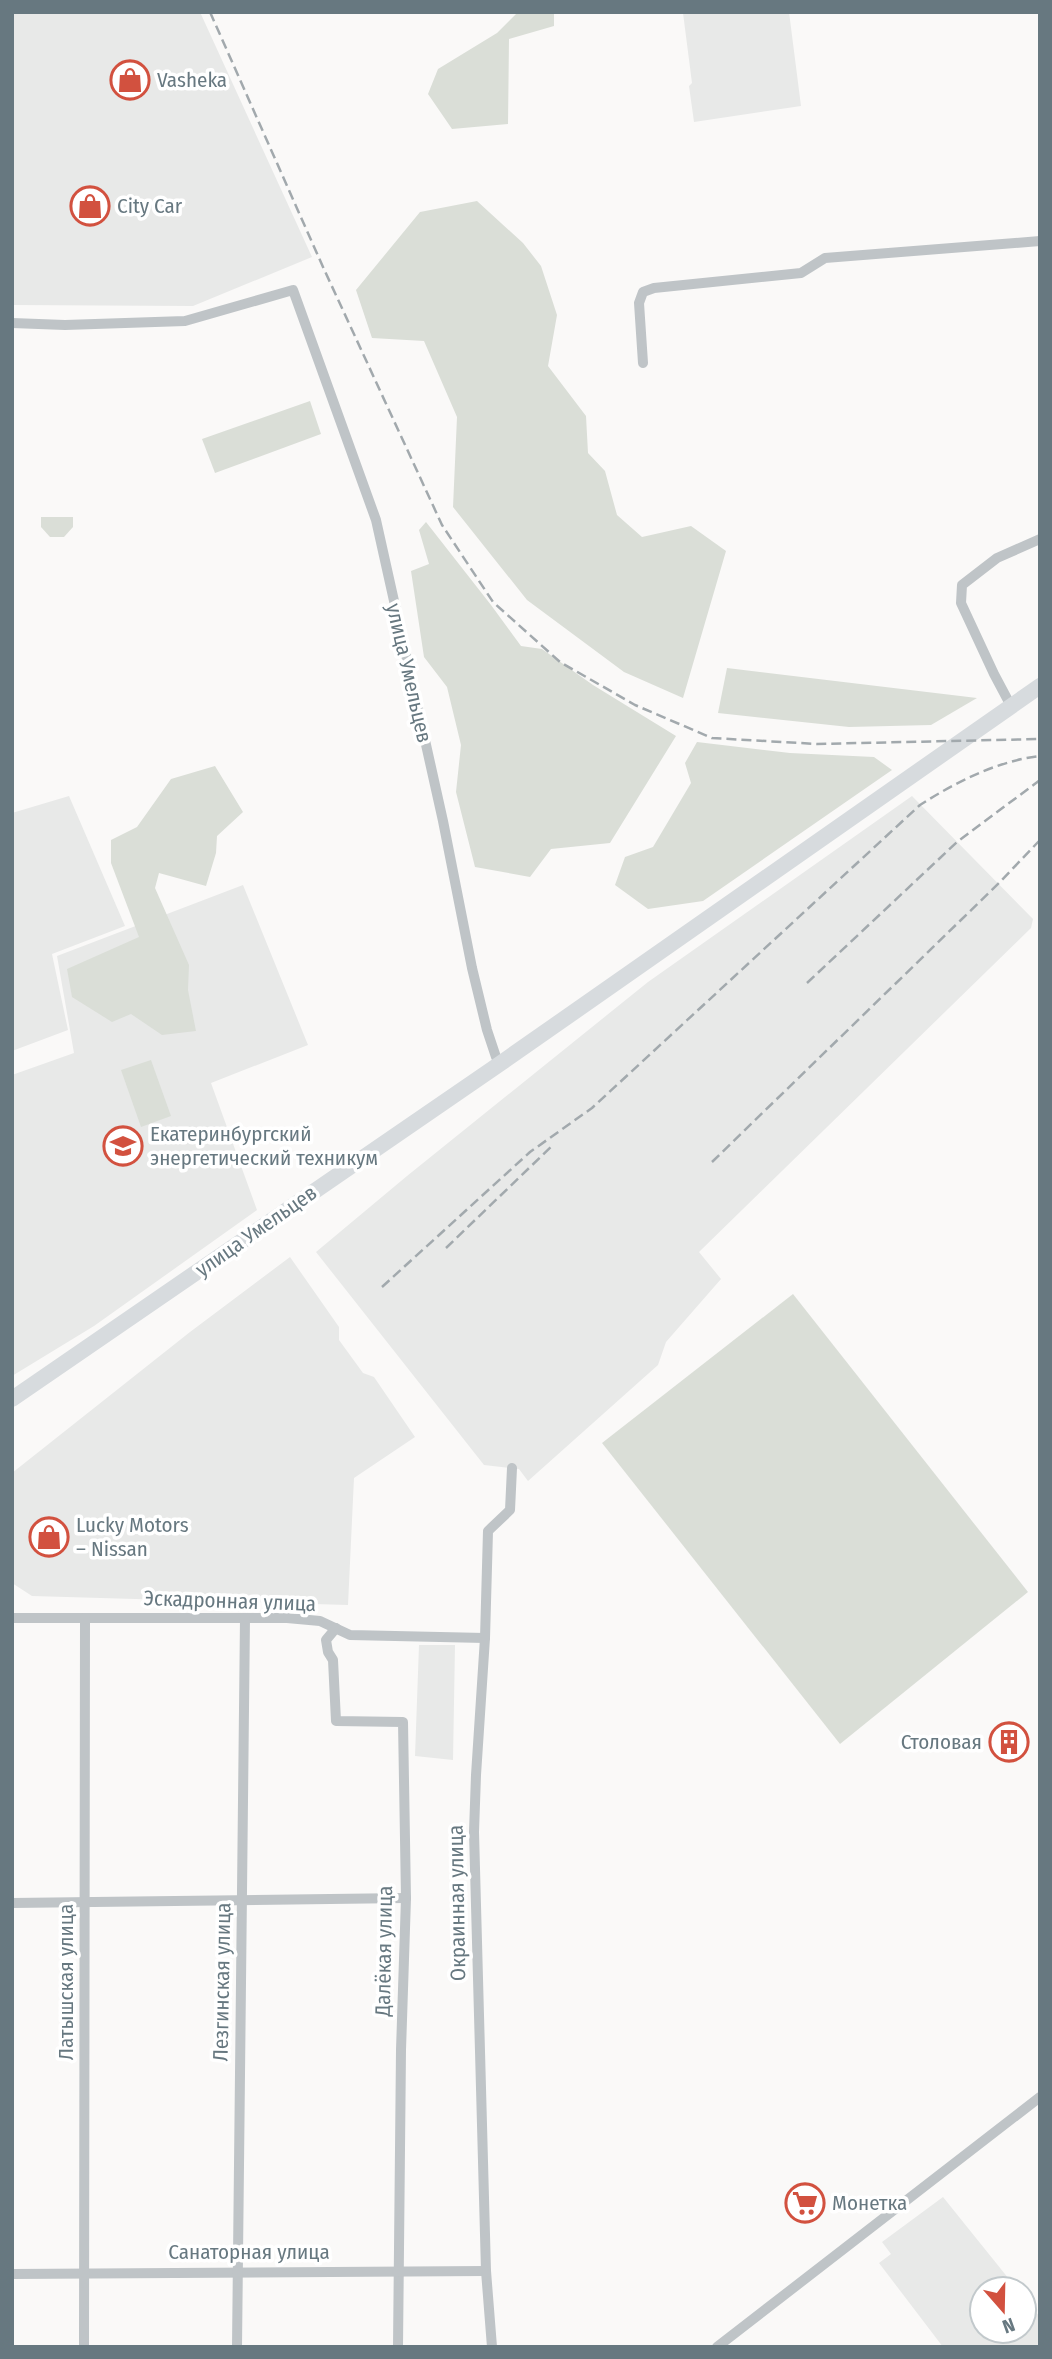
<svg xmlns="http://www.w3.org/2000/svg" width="1052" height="2359" viewBox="0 0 1052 2359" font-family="'Fira Sans Condensed',sans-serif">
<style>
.built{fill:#e8e9e8}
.green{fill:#daded7}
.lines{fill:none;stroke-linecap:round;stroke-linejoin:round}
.street{stroke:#bfc4c7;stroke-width:10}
.secondary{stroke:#d7dbde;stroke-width:16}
.rail{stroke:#a2a9ad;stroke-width:2.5;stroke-dasharray:10 5;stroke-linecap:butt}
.labels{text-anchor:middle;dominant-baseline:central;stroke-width:7;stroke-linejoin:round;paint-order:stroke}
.poi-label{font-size:21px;fill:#677880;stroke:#fff;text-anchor:start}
.street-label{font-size:21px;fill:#677880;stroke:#fff}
</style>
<rect width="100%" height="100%" fill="#faf9f8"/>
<g class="built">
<polygon points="12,12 200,12 312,257 193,306 12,305"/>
<polygon points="789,12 801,106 694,122 689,86 692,83 683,13"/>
<polygon points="69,796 125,926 52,954 68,1030 12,1051 12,813"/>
<polygon points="912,796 1033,919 1031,928 699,1252 721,1279 666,1342 658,1365 528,1481 519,1469 484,1465 316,1252 407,1176 648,982"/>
<polygon points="243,885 308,1045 211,1083 257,1210 94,1326 12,1376 12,1075 74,1053 57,956"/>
<polygon points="290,1257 339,1327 339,1340 363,1373 374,1377 415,1437 354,1478 348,1605 32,1596 12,1583 12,1473 190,1332"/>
<polygon points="419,1645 455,1645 453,1760 415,1756"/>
<polygon points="943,2197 1017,2289 982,2289 982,2331 1024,2331 1024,2298 1040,2317 1040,2347 943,2347 879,2263 891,2254 882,2242"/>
</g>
<g class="green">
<polygon points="518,12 554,12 554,26 509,39 508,124 452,129 428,94 438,69 497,33"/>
<polygon points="477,201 523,243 541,266 557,315 548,366 586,416 588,453 605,471 617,515 642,537 691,526 726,551 683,698 624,672 527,600 453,507 457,417 424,341 372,338 356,290 420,212"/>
<polygon points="310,401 321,434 215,473 202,439"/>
<polygon points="41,517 73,517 73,527 64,537 50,537 41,527"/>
<polygon points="426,522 491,605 521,646 542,649 593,685 676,736 610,843 551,849 530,877 475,867 456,792 461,745 447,687 424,657 411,571 429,564 419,530"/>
<polygon points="727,668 977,698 931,725 849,727 718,713"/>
<polygon points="697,742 790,753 874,757 892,770 703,901 648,909 615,885 625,857 653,847 691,783 685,763"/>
<polygon points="215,766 243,812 217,836 216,853 206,886 159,873 155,888 189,965 188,990 196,1031 162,1035 131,1014 112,1022 72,997 67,969 139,937 111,863 111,840 137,827 171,779"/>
<polygon points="151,1060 171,1116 141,1127 121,1070"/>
<polygon points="793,1294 1028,1592 840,1744 602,1443"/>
</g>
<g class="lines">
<g class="street">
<polyline points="12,323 65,325 185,321 293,290 376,520 443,821 472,968 487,1030 496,1057 501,1063"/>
<polyline points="643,363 639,303 643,292 654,288 801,273 825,258 1040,241"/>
<polyline points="1011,706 994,674 961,603 962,585 997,558 1040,539"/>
<polyline points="12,1618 287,1618 320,1621 350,1635 485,1638"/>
<polyline points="336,1628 326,1640 328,1652 333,1660 336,1721 403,1722 406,1898 401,2050 398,2347"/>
<polyline points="12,1903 406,1898"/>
<polyline points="12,2274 486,2271"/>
<polyline points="84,2347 85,1618"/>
<polyline points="237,2347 245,1618"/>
<polyline points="492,2347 486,2271 474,1832 476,1775 485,1638 488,1531 510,1510 512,1468"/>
<polyline points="717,2347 1040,2097"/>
</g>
<polyline class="secondary" points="12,1399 501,1063 1040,686"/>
<g class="rail">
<polyline points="210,12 323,267 442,525 493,602 560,662 635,705 712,738 817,744 1040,739"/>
<polyline points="807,983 957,842 1040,780"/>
<polyline points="712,1162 999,883 1040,840"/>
<polyline points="446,1248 554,1144"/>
<path d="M382,1287L530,1152L592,1108L920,805C956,782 997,761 1040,756"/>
</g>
</g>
<defs>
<g id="shop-ring" transform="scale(2.0125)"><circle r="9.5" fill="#fff" stroke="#d2513f" stroke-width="1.5"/><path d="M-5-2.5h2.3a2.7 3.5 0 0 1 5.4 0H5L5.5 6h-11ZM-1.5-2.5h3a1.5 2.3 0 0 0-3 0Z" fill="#d2513f"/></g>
<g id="university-ring" transform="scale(2.0125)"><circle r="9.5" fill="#fff" stroke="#d2513f" stroke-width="1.5"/><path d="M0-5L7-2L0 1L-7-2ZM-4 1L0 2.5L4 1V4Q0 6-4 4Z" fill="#d2513f"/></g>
<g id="building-ring" transform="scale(2.0125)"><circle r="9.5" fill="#fff" stroke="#d2513f" stroke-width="1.5"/><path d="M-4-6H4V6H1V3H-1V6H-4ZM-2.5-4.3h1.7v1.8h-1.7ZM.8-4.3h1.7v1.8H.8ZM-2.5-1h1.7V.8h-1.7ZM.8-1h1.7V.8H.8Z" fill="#d2513f"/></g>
<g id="supermarket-ring" transform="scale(2.0125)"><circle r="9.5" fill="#fff" stroke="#d2513f" stroke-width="1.5"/><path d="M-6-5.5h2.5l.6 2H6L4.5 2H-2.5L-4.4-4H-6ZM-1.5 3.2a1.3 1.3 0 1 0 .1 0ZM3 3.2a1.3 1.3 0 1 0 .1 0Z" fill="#d2513f"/></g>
</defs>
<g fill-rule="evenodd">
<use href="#shop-ring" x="130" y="80"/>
<use href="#shop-ring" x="90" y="206"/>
<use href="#university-ring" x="123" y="1146"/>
<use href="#shop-ring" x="49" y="1537"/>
<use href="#building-ring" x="1009" y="1742"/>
<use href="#supermarket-ring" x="805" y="2203"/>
</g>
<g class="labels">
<g class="poi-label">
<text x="157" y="80">Vasheka</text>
<text x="117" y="206">City Car</text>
<text x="150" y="1134">Екатеринбургский<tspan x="150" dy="24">энергетический техникум</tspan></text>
<text x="76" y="1525">Lucky Motors<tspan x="76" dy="24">– Nissan</tspan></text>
<text x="982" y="1742" text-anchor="end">Столовая</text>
<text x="832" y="2203">Монетка</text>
</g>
<g class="street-label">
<text transform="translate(409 673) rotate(77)">улица Умельцев</text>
<text transform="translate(256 1231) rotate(-35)">улица Умельцев</text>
<text transform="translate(230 1601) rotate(2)">Эскадронная улица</text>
<text transform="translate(457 1903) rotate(-91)">Окраинная улица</text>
<text transform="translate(384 1951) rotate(-89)">Далёкая улица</text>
<text transform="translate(66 1982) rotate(-90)">Латышская улица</text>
<text transform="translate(222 1982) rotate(-89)">Лезгинская улица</text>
<text x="249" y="2252">Санаторная улица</text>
</g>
</g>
<rect width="1052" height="2359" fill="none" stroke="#677880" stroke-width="28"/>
<g transform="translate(1003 2310) rotate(160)"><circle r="33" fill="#ffffff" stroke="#c2c9cc" stroke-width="2"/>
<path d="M0-5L12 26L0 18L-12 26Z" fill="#d2513f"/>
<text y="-10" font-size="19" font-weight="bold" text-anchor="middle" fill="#677880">N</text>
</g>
</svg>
